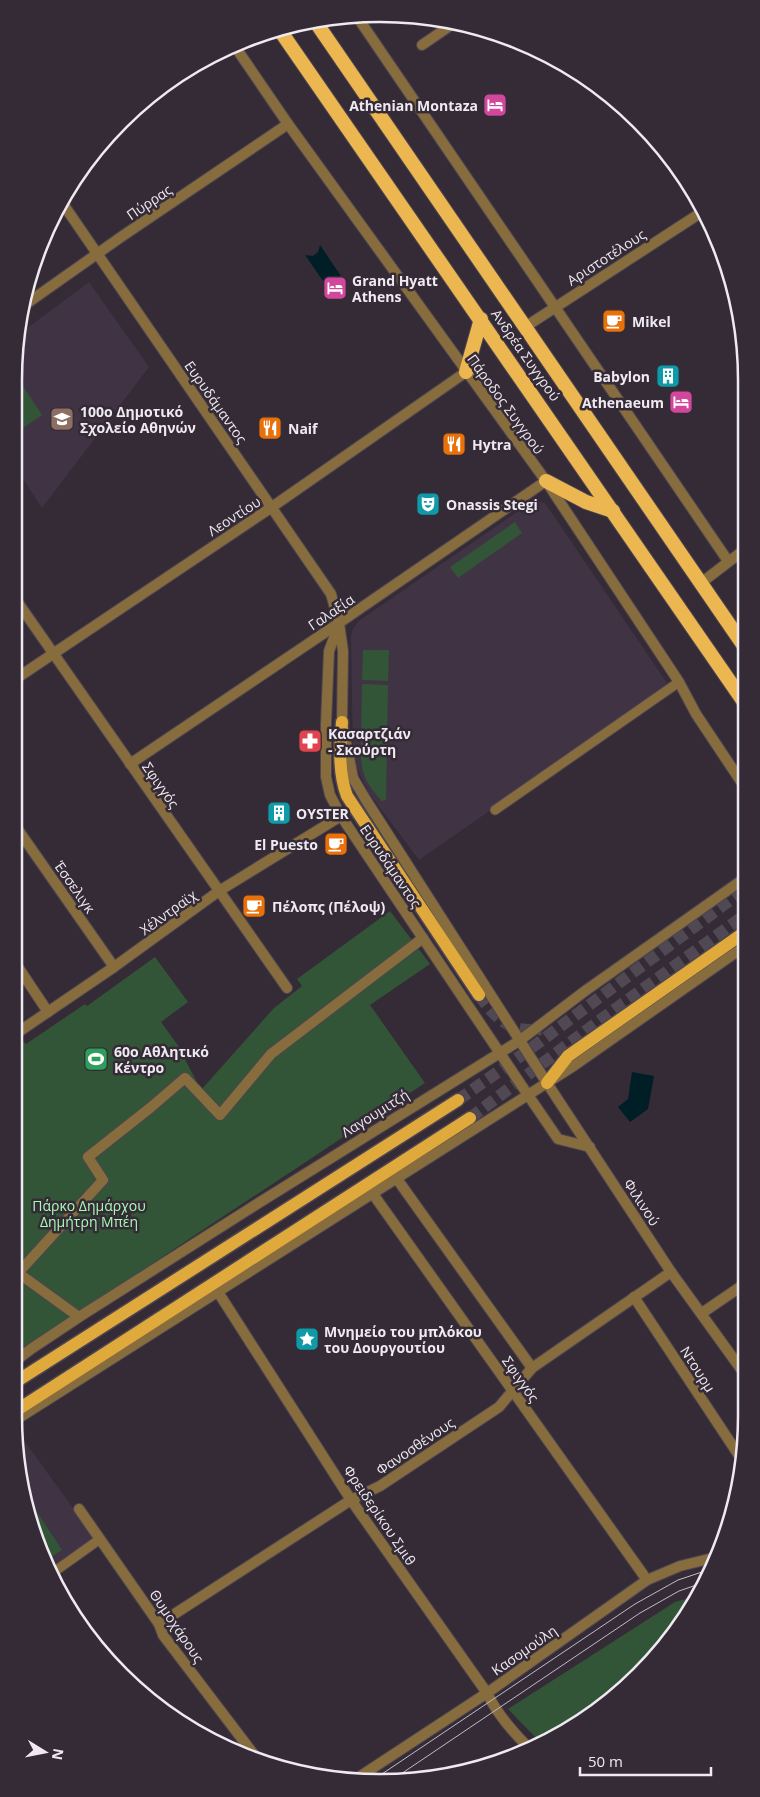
<svg xmlns="http://www.w3.org/2000/svg" width="760" height="1797" viewBox="0 0 760 1797" font-family="'Open Sans',sans-serif">
<style>
.built{fill:#403344}
.green{fill:#335537}
.water{fill:#001e26}
.lines{fill:none;stroke-linecap:round;stroke-linejoin:round}
.primary-tunnel{stroke:#504852;stroke-width:12;stroke-dasharray:12 6;stroke-linecap:butt}
.service-casing{stroke:#4e4650;stroke-width:11}
.pedestrian-casing{stroke:#4e4650;stroke-width:12}
.minor-casing{stroke:#4e4650;stroke-width:12}
.tertiary-casing{stroke:#4e4650;stroke-width:12}
.primary-casing{stroke:#4e4650;stroke-width:15}
.trunk-casing{stroke:#4e4650;stroke-width:16}
.service{stroke:#876d3e;stroke-width:9}
.pedestrian{stroke:#876d3e;stroke-width:10}
.minor{stroke:#876d3e;stroke-width:10}
.tertiary{stroke:#876d3e;stroke-width:10}
.primary{stroke:#e0a93c;stroke-width:12}
.trunk{stroke:#ecb650;stroke-width:14}
.tram{stroke:#c1bac3;stroke-width:1}
.labels{text-anchor:middle;dominant-baseline:central;stroke-width:5;stroke-linejoin:round;paint-order:stroke}
.poi-label{font-size:14px;font-weight:bold;fill:#efe9f1;stroke:#342b36;text-anchor:start}
.street-label{font-size:14px;fill:#efe9f1;stroke:#342b36}
.park-label{font-size:14px;fill:#a6fdb2;stroke:#342b36}
.rim{fill:none;stroke:#efe9f1;stroke-width:2.5}
</style>
<rect width="100%" height="100%" fill="#342b36"/>
<g class="built">
<polygon points="89,282 149,367 42,508 14,465 14,380 22,332"/>
<polygon points="535,501 545,503 669,686 419,860 369,793 355,764 353,754 351,638 352,631 356,624 360,620 530,503"/>
<polygon points="20,1435 94,1537 49,1569 33,1535 17,1437"/>
</g>
<g class="green">
<polygon points="15,374 42,415 14,434 14,380"/>
<polygon points="515,522 522,533 458,578 450,567"/>
<polygon points="363,650 389,650 388,681 362,680"/>
<polygon points="362,684 388,685 387,736 361,736"/>
<path d="M361,740H387L386,800L382,801C362,780 360,768 361,740Z"/>
<polygon points="390,911 430,964 370,1005 425,1083 14,1355 14,1047 23,1041 26,1044 85,1004 87,1006 155,957 188,1002 161,1022 177,1044 201,1090 274,1008 302,986 297,979"/>
<polygon points="35,1509 62,1550 45,1561 33,1535 30,1513"/>
<polygon points="700,1595 656,1658 563,1734 541,1743 508,1709 675,1602"/>
</g>
<g class="water">
<polygon points="320,245 345,282 330,291 305,255 313,256 318,252"/>
<polygon points="632,1072 654,1076 648,1109 630,1122 618,1107 628,1099"/>
</g>
<g class="lines">
<g class="primary-tunnel">
<path d="M479,995C496,1018 510,1034 541,1029"/>
<polyline points="458,1100 526,1052 745,889"/>
<polyline points="470,1118 603,1018 745,915"/>
</g>
<g class="service-casing">
<g id="service">
<polyline points="495,810 679,682"/>
<polyline points="51,1574 100,1539"/>
</g>
</g>
<g class="pedestrian-casing">
<g id="pedestrian">
<polyline points="14,1270 79,1317"/>
<polyline points="18,1273 103,1180 88,1157 150,1108 185,1078 220,1115 271,1054 423,938"/>
<polyline points="351,1500 487,1693"/>
<polyline points="79,1509 159,1624"/>
</g>
</g>
<g class="minor-casing">
<g id="minor">
<polyline points="422,45 454,23"/>
<polyline points="525,327 702,212"/>
<polyline points="701,583 744,550"/>
<polyline points="14,597 287,988"/>
<polyline points="14,680 272,507 466,372"/>
<polyline points="130,764 339,623"/>
<polyline points="14,824 114,967"/>
<polyline points="14,961 48,1012"/>
<polyline points="14,1035 114,967 219,891 341,816"/>
<polyline points="547,1083 671,1272 746,1376"/>
<polyline points="528,1095 558,1139 590,1147"/>
<polyline points="397,1179 532,1368"/>
<polyline points="373,1194 647,1580"/>
<polyline points="218,1292 351,1500"/>
<polyline points="634,1297 740,1457"/>
<polyline points="702,1313 746,1283"/>
<polyline points="14,1362 31,1349 79,1317 257,1204 519,1041 585,991 745,878"/>
<path d="M487,1693C496,1712 513,1732 528,1747"/>
<polyline points="255,1756 163,1635 159,1624 351,1500 380,1486 499,1407 532,1368 671,1272"/>
<polyline points="353,1781 487,1693 647,1580 680,1566 717,1557"/>
</g>
</g>
<g class="tertiary-casing">
<g id="tertiary">
<polyline points="356,15 728,561"/>
<polyline points="234,45 288,124 546,481 679,682 696,714 744,786"/>
<polyline points="61,201 331,594 339,623 343,651 342,722 353,778 366,800 547,1083"/>
<polyline points="26,304 121,237 288,124"/>
<polyline points="339,623 546,481"/>
<polyline points="338,627 329,651 326,724 326,777 330,795 341,816 528,1095"/>
<polyline points="14,1421 572,1067 745,946"/>
</g>
</g>
<g class="primary-casing">
<g id="primary">
<path d="M342,722C340,747 338,772 347,796L479,995"/>
<polyline points="547,1083 568,1056 745,932"/>
<polyline points="14,1383 458,1100"/>
<polyline points="14,1412 470,1118"/>
</g>
</g>
<g class="trunk-casing">
<g id="trunk">
<polyline points="315,21 744,646"/>
<polyline points="279,29 744,702"/>
<polyline points="466,372 481,319"/>
<polyline points="546,481 586,502 613,511"/>
</g>
</g>
<use href="#service" class="service"/>
<use href="#pedestrian" class="pedestrian"/>
<use href="#minor" class="minor"/>
<use href="#tertiary" class="tertiary"/>
<use href="#primary" class="primary"/>
<use href="#trunk" class="trunk"/>
<g class="tram">
<polyline points="370,1782 635,1604 678,1580 711,1569"/>
<polyline points="389,1782 640,1613 679,1591 705,1582"/>
</g>
</g>
<defs>
<g id="hotel-square" transform="scale(1.25)"><rect x="-9" y="-9" width="18" height="18" rx="4" fill="#d1479c" stroke="#342b36"/><path d="M-6-4.5h1.5V1H6V5H4.5V3h-9V5H-6ZM-4 0a1.8 1.8 0 1 1 3.6 0ZM.5 0V-2.5h3Q6-2.5 6 0Z" fill="#fff"/></g>
<g id="cafe-square" transform="scale(1.25)"><rect x="-9" y="-9" width="18" height="18" rx="4" fill="#e8710a" stroke="#342b36"/><path d="M-5.5-4.5H6V0H3Q3 3.5 0 3.5H-2.5Q-5.5 3.5-5.5 0ZM3-3.2v2h1.7v-2ZM-6 4.5H4V6H-6Z" fill="#fff"/></g>
<g id="building-square" transform="scale(1.25)"><rect x="-9" y="-9" width="18" height="18" rx="4" fill="#0f9aa8" stroke="#342b36"/><path d="M-4-6H4V6H1V3H-1V6H-4ZM-2.5-4.3h1.7v1.8h-1.7ZM.8-4.3h1.7v1.8H.8ZM-2.5-1h1.7V.8h-1.7ZM.8-1h1.7V.8H.8Z" fill="#fff"/></g>
<g id="school-square" transform="scale(1.25)"><rect x="-9" y="-9" width="18" height="18" rx="4" fill="#8d6e63" stroke="#342b36"/><path d="M0-5L7-2L0 1L-7-2ZM-4 1L0 2.5L4 1V4Q0 6-4 4Z" fill="#fff"/></g>
<g id="restaurant-square" transform="scale(1.25)"><rect x="-9" y="-9" width="18" height="18" rx="4" fill="#e8710a" stroke="#342b36"/><path d="M-5-6h1v4h1v-4h1v4h1v-4h1v5L-1.5 .5V6h-2V.5L-5-1ZM5-6V6H3V1.5H1.5Q1.5-4 5-6Z" fill="#fff"/></g>
<g id="theatre-square" transform="scale(1.25)"><rect x="-9" y="-9" width="18" height="18" rx="4" fill="#0f9aa8" stroke="#342b36"/><path d="M-5-5.5Q0-4 5-5.5V0Q5 5 0 6Q-5 5-5 0ZM-3.3-2.5H-1v1.5H-3.3ZM1-2.5H3.3v1.5H1ZM-2.8 1Q0 5.5 2.8 1Z" fill="#fff"/></g>
<g id="pharmacy-square" transform="scale(1.25)"><rect x="-9" y="-9" width="18" height="18" rx="4" fill="#e0444e" stroke="#342b36"/><path d="M-2-6h4v4h4v4h-4v4h-4v-4h-4v-4h4Z" fill="#fff"/></g>
<g id="stadium-square" transform="scale(1.25)"><rect x="-9" y="-9" width="18" height="18" rx="4" fill="#2e9e5b" stroke="#342b36"/><path d="M0-5a6.5 5 0 1 0 0 10a6.5 5 0 1 0 0-10ZM-3.5-1.8h7v3.6h-7Z" fill="#fff"/></g>
<g id="sight-square" transform="scale(1.25)"><rect x="-9" y="-9" width="18" height="18" rx="4" fill="#0f9aa8" stroke="#342b36"/><path d="M0-6L1.8-2.2L6-1.7L2.9 1.2L3.7 5.4L0 3.3L-3.7 5.4L-2.9 1.2L-6-1.7L-1.8-2.2Z" fill="#fff"/></g>
</defs>
<g fill-rule="evenodd">
<use href="#hotel-square" x="495" y="105"/>
<use href="#hotel-square" x="335" y="288"/>
<use href="#cafe-square" x="614" y="321"/>
<use href="#building-square" x="668" y="376"/>
<use href="#hotel-square" x="681" y="402"/>
<use href="#school-square" x="62" y="419"/>
<use href="#restaurant-square" x="270" y="428"/>
<use href="#restaurant-square" x="454" y="444"/>
<use href="#theatre-square" x="428" y="504"/>
<use href="#pharmacy-square" x="310" y="741"/>
<use href="#building-square" x="279" y="813"/>
<use href="#cafe-square" x="336" y="844"/>
<use href="#cafe-square" x="254" y="906"/>
<use href="#stadium-square" x="96" y="1059"/>
<use href="#sight-square" x="307" y="1339"/>
</g>
<g class="labels">
<g class="poi-label">
<text x="478" y="105" text-anchor="end">Athenian Montaza</text>
<text x="352" y="280">Grand Hyatt<tspan x="352" dy="16">Athens</tspan></text>
<text x="632" y="321">Mikel</text>
<text x="650" y="376" text-anchor="end">Babylon</text>
<text x="664" y="402" text-anchor="end">Athenaeum</text>
<text x="80" y="411">100ο Δημοτικό<tspan x="80" dy="16">Σχολείο Αθηνών</tspan></text>
<text x="288" y="428">Naif</text>
<text x="472" y="444">Hytra</text>
<text x="446" y="504">Onassis Stegi</text>
<text x="328" y="733">Κασαρτζιάν<tspan x="328" dy="16">- Σκούρτη</tspan></text>
<text x="296" y="813">OYSTER</text>
<text x="318" y="844" text-anchor="end">El Puesto</text>
<text x="272" y="906">Πέλοπς (Πέλοψ)</text>
<text x="114" y="1051">60ο Αθλητικό<tspan x="114" dy="16">Κέντρο</tspan></text>
<text x="324" y="1331">Μνημείο του μπλόκου<tspan x="324" dy="16">του Δουργουτίου</tspan></text>
</g>
<g class="street-label">
<text transform="translate(149 202) rotate(-34)">Πύρρας</text>
<text transform="translate(606 257) rotate(-33)">Αριστοτέλους</text>
<text transform="translate(526 355) rotate(55)">Ανδρέα Συγγρού</text>
<text transform="translate(216 402) rotate(55)">Ευρυδάμαντος</text>
<text transform="translate(506 404) rotate(54)">Πάροδος Συγγρού</text>
<text transform="translate(234 516) rotate(-33)">Λεοντίου</text>
<text transform="translate(331 612) rotate(-34)">Γαλαξία</text>
<text transform="translate(161 785) rotate(55)">Σφιγγός</text>
<text transform="translate(391 866) rotate(56)">Ευρυδάμαντος</text>
<text transform="translate(75 887) rotate(55)">Έσσελιγκ</text>
<text transform="translate(168 912) rotate(-36)">Χέλντραϊχ</text>
<text transform="translate(375 1113) rotate(-32)">Λαγουμιτζή</text>
<text transform="translate(642 1202) rotate(57)">Φιλινού</text>
<text transform="translate(698 1369) rotate(57)">Ντουρμ</text>
<text transform="translate(521 1379) rotate(55)">Σφιγγός</text>
<text transform="translate(415 1446) rotate(-34)">Φανοσθένους</text>
<text transform="translate(380 1515) rotate(56)">Φρειδερίκου Σμιθ</text>
<text transform="translate(177 1626) rotate(56)">Θυμοχάρους</text>
<text transform="translate(524 1650) rotate(-35)">Κασομούλη</text>
</g>
<g class="park-label">
<text x="89" y="1205">Πάρκο Δημάρχου<tspan x="89" dy="16">Δημήτρη Μπέη</tspan></text>
</g>
</g>
<path d="M0 0H760V1797H0ZM380 22H380A358 358 0 0 1 738 380V1416A358 358 0 0 1 380 1774H380A358 358 0 0 1 22 1416V380A358 358 0 0 1 380 22Z" fill="#342b36" fill-rule="evenodd"/>
<path class="rim" d="M380 22H380A358 358 0 0 1 738 380V1416A358 358 0 0 1 380 1774H380A358 358 0 0 1 22 1416V380A358 358 0 0 1 380 22Z"/>
<g transform="translate(45 1752) rotate(100)" stroke="#342b36" stroke-width="4" paint-order="stroke">
<path d="M0-4L9 19L0 12L-9 19Z" fill="#efe9f1"/>
<text y="-8" font-size="14" font-weight="bold" text-anchor="middle" fill="#efe9f1">N</text>
</g>
<path d="M580 1767v8h131v-8" fill="none" stroke="#efe9f1" stroke-width="2.5"/>
<text x="588" y="1767" font-size="15" fill="#efe9f1" stroke="#342b36" stroke-width="4" paint-order="stroke">50 m</text>
</svg>
